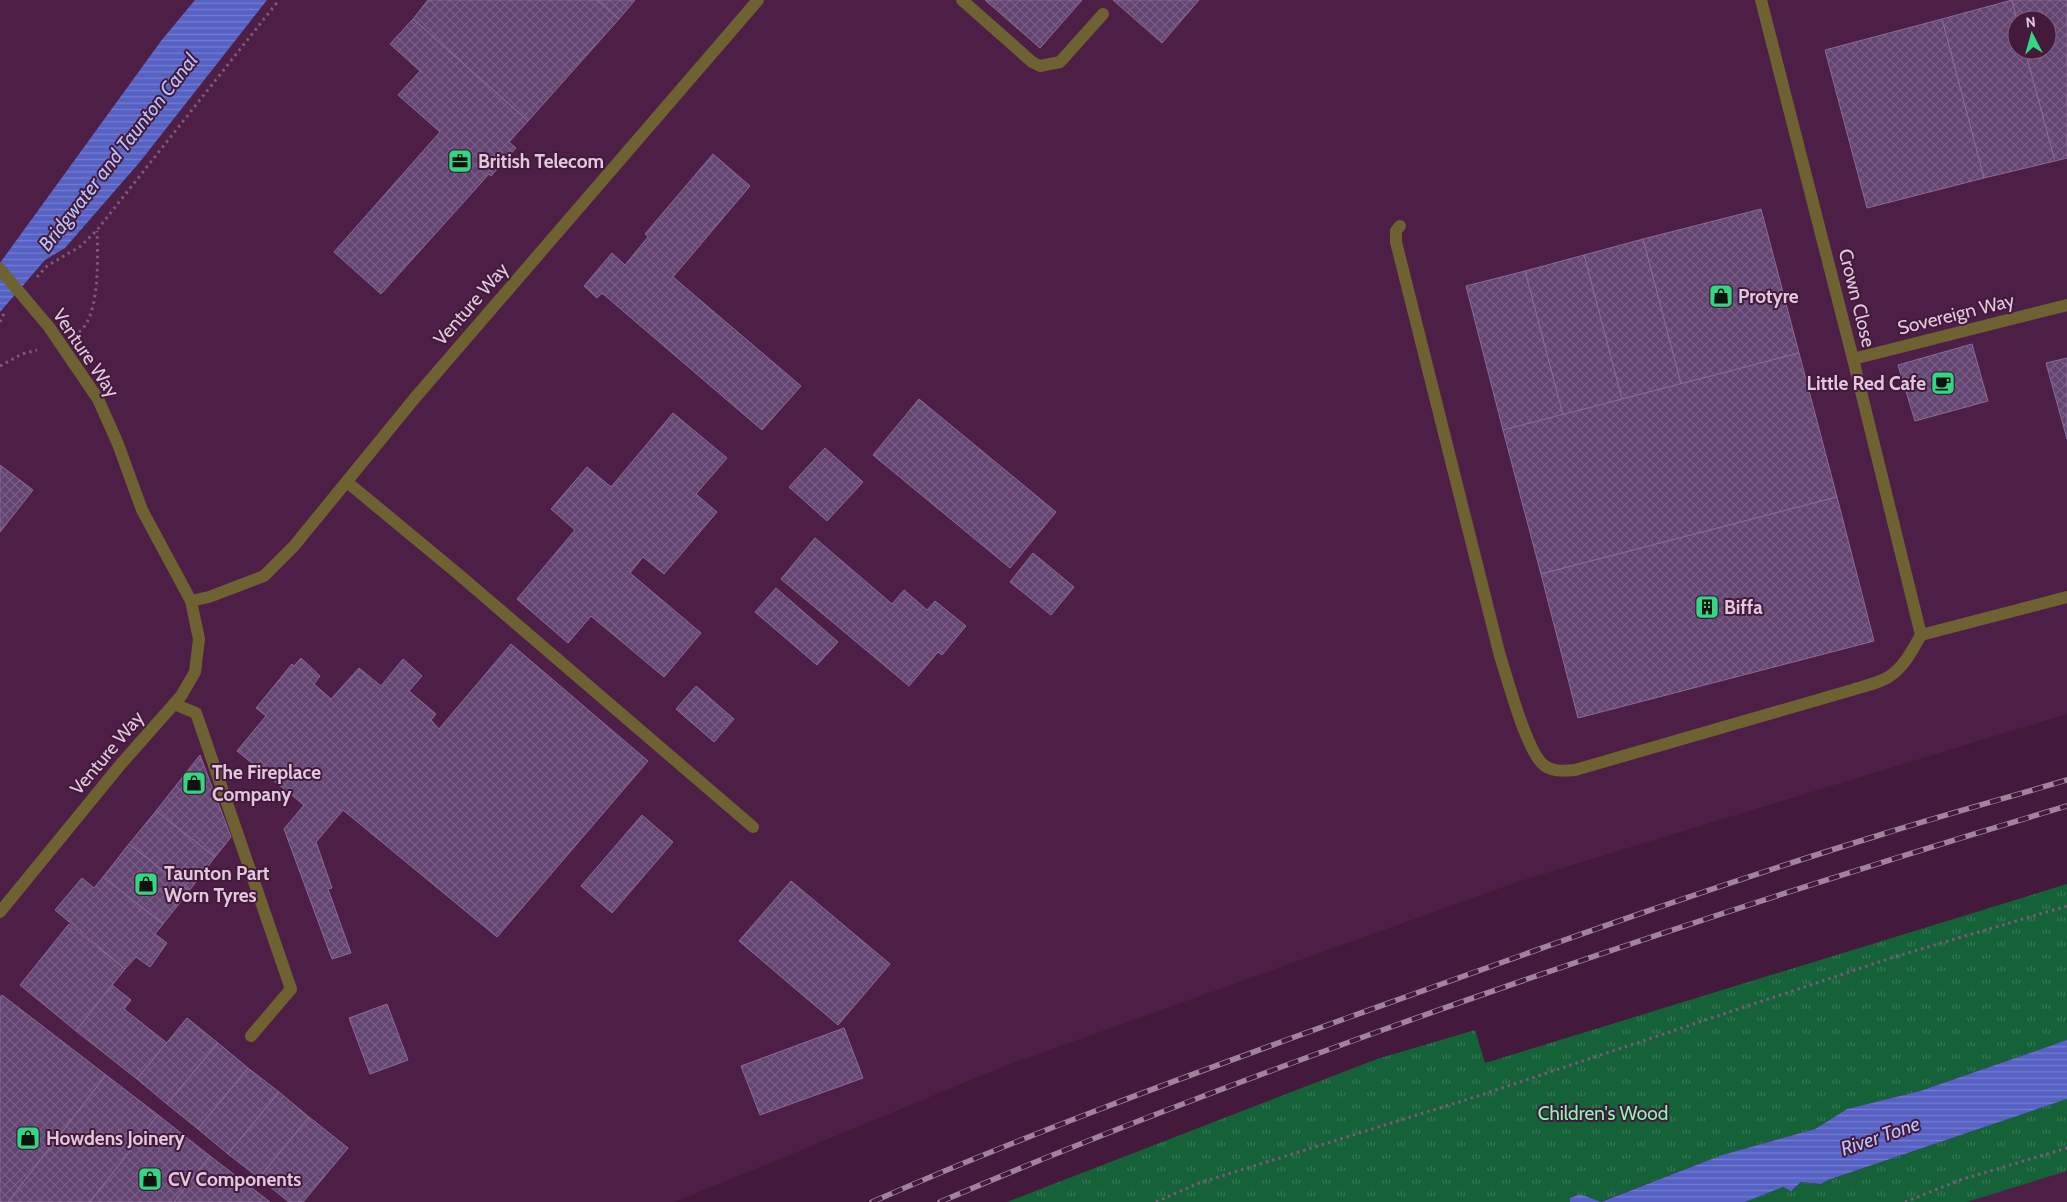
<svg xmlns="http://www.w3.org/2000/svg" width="2067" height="1202" viewBox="0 0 2067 1202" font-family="Cabin,sans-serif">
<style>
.built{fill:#4e1f46;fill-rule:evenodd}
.grass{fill:url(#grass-tufts)}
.water{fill:url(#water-rules)}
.building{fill:url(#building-cross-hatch);stroke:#8a6a98}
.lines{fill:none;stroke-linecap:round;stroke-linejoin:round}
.path{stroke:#7d5a76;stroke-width:3;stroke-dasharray:2.5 4;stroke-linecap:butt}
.minor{stroke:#6e6132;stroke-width:12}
.rail-casing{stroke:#a3839c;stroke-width:5.5}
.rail{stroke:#431a3b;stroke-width:4;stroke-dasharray:11;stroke-linecap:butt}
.labels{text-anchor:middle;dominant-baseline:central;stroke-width:4;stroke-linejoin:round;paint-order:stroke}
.poi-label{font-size:19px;font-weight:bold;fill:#e2c8dc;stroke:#431a3b;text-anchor:start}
.street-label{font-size:19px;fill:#e2c8dc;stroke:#431a3b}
.park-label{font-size:19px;fill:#87fab3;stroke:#431a3b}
.water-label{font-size:20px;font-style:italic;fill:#b7c3f6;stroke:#431a3b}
</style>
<defs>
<pattern id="grass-tufts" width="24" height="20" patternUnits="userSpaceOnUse" patternTransform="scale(1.25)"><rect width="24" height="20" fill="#156239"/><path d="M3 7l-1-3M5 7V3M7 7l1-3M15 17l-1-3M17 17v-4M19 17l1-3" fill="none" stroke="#377755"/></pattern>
<pattern id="water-rules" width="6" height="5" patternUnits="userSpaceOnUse" patternTransform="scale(1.25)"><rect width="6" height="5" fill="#5661c4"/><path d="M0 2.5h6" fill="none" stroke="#767dce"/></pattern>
<pattern id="building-cross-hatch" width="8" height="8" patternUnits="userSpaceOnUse" patternTransform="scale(1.25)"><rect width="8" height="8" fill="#634571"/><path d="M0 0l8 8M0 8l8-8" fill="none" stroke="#795e85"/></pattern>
</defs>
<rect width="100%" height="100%" fill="#431a3b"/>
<g class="built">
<path d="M0,0H2067V714L1523,880L1005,1066L675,1202H0ZM2017,20H2047V50H2017Z"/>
<polygon points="2067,1171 2067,1202 1967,1202"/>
</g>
<g class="grass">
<polygon points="2067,884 2067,1040 1920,1091 1847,1109 1815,1129 1722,1155 1600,1202 1580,1194 1570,1198 1570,1202 1007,1202 1377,1059 1475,1030 1485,1063"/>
<polygon points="2067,1099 2067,1171 1967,1202 1745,1202 1783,1187 1791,1191 1801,1182 1821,1184 1828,1180"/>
</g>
<g class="water">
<polygon points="195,0 267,0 139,163 65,248 45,260 0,312 0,263 161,41"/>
<polygon points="2067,1040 2067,1099 1828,1180 1821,1184 1801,1182 1791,1191 1783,1187 1745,1202 1570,1202 1570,1198 1580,1194 1601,1202 1722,1155 1815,1129 1847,1109 1920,1091"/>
</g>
<g class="building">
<polygon points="428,0 597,0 619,19 528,121 413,19"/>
<polygon points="597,0 635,0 619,19"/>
<polygon points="985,0 1082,0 1040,48"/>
<polygon points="1113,0 1199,0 1162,43"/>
<polygon points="2012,0 2017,20 2017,50 2025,50 2055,161 1984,178 1942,19"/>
<polygon points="2012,0 2067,0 2067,158 2055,161 2025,50 2047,50 2047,20 2017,20"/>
<polygon points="413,19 528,121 509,142 516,148 491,176 489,174 381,294 334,252 440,132 398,95 420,71 390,44"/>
<polygon points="1942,19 1984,178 1867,208 1825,50"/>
<polygon points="713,154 750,186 673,277 801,386 762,430 602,293 597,298 584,286 612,253 625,265 648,237 645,234"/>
<polygon points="1761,209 1799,353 1681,384 1643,239"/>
<polygon points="1643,239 1681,384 1622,399 1584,255"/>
<polygon points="1584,255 1622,399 1563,415 1525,271"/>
<polygon points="1525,271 1563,415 1503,430 1466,286"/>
<polygon points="1972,344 1988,401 1915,421 1898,365"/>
<polygon points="1799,353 1837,497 1541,574 1503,430"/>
<polygon points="2067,358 2067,439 2046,363"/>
<polygon points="919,399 1056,512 1010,568 873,455"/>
<polygon points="673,413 727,458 696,494 717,512 664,574 643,557 630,573 701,633 664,677 591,616 568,643 517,599 575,530 551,509 587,467 611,487"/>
<polygon points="825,448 863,482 827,521 789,487"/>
<polygon points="0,465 33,490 0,532"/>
<polygon points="1837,497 1874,641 1578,718 1541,574"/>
<polygon points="815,538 892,604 904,590 927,610 935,601 966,626 942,655 938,652 909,686 781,579"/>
<polygon points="1033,553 1074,587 1051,615 1010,582"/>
<polygon points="776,588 838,642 817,665 755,612"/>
<polygon points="511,644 648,761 497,937 343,810 316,842 332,888 328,889 351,953 332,959 284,829 304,805 237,751 266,716 256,708 292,664 294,666 301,658 320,676 314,684 331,699 359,668 381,686 403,659 422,676 409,691 436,714 431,720 439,729"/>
<polygon points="696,686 734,719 714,742 676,709"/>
<polygon points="200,755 231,837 215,857 156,811"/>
<polygon points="156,811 215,857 189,891 129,844"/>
<polygon points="642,815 673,842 612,913 581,886"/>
<polygon points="129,844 189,891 163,924 103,877"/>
<polygon points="103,877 163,924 155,934 167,943 150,967 136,957 125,969 55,910 82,878 94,888"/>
<polygon points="791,881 890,964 838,1025 739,941"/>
<polygon points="69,924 125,969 76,1031 20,985"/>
<polygon points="112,985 131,1000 124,1009 167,1043 137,1079 76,1031"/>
<polygon points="2,995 106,1075 8,1202 0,1202 0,997"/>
<polygon points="387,1004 408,1060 370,1074 349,1018"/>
<polygon points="187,1018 218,1043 167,1104 137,1079"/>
<polygon points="844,1028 863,1078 760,1115 741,1066"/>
<polygon points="218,1043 248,1068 198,1129 167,1104"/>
<polygon points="248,1068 279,1092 228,1154 198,1129"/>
<polygon points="106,1075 158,1115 90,1202 8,1202"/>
<polygon points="279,1092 309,1117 259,1178 228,1154"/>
<polygon points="158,1115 210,1156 174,1202 90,1202"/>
<polygon points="309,1117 348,1148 303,1202 289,1202 259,1178"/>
<polygon points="210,1156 270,1202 174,1202"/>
</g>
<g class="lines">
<g class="path">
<polyline points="37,277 47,266 81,246 97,230 279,0"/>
<polyline points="0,322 5,311"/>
<path d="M79,332C100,317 98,255 97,231"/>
<polyline points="0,366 22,354 37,350"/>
<polyline points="1156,1202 1199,1183 1475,1097 1894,957 2067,906"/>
<polyline points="1905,1202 1960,1180 2067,1148"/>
</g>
<g class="minor">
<polyline points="962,0 1032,62 1040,66 1060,62 1103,14"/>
<polyline points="1761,0 1853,359 1921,635"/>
<path d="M1400,226L1396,231V242L1500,656C1508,680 1527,754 1545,766C1554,772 1565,771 1575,770L1852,690C1864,686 1880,683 1890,676C1904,667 1913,649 1921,635L2067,597"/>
<polyline points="0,269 49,327 98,399 118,444 142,510 191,601 199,639 195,672 181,696 121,764 0,912"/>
<polyline points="1853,359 2067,305"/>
<polyline points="347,482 457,573 753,827"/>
<polyline points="191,601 209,597 264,576 294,546 414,399 758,0"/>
<polyline points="174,704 196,713 291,989 251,1036"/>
</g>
<g class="rail-casing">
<g id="rail">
<path d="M872,1202C1027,1134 1187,1076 1347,1018C1525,954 1703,889 1883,834C1944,815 2006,798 2067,780"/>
<path d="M940,1202C1084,1140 1230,1085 1377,1032C1605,950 1835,875 2067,806"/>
</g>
</g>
<use href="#rail" class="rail"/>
</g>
<defs>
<g id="office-square" transform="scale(1.25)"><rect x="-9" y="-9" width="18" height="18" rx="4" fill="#31d882" stroke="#431a3b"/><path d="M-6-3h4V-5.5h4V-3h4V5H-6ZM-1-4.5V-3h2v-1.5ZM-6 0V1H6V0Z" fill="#111"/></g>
<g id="shop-square" transform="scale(1.25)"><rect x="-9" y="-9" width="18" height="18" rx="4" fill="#31d882" stroke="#431a3b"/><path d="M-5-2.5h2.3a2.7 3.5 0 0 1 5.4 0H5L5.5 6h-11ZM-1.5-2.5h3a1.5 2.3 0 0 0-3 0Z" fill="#111"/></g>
<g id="cafe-square" transform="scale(1.25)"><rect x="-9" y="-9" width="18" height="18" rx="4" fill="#31d882" stroke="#431a3b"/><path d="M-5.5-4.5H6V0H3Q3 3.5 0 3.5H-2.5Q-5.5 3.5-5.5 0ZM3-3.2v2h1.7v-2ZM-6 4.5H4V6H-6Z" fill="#111"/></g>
<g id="building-square" transform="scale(1.25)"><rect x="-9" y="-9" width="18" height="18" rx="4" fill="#31d882" stroke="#431a3b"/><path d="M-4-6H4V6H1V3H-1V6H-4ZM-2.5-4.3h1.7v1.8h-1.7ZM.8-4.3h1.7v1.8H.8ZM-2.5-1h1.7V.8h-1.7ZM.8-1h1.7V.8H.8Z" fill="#111"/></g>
</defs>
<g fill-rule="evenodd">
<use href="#office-square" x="460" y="161"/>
<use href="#shop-square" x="1721" y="296"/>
<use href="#cafe-square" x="1943" y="383"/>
<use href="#building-square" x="1707" y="607"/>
<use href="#shop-square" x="194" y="783"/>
<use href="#shop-square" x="146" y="884"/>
<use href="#shop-square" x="28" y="1138"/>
<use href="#shop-square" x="150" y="1179"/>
</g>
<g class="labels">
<g class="poi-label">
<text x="478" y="161">British Telecom</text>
<text x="1738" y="296">Protyre</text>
<text x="1926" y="383" text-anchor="end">Little Red Cafe</text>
<text x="1724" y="607">Biffa</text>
<text x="212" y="772">The Fireplace<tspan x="212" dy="22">Company</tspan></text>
<text x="164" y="873">Taunton Part<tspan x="164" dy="22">Worn Tyres</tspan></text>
<text x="46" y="1138">Howdens Joinery</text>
<text x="168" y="1179">CV Components</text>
</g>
<g class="street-label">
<text transform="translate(1857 298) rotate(76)">Crown Close</text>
<text transform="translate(471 304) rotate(-49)">Venture Way</text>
<text transform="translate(1956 314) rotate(-14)">Sovereign Way</text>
<text transform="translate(86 353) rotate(56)">Venture Way</text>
<text transform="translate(107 753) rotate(-50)">Venture Way</text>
</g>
<g class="park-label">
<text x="1603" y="1113">Children's Wood</text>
</g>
<g class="water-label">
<text transform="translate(118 152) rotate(-52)">Bridgwater and Taunton Canal</text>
<text transform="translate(1880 1136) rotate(-19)">River Tone</text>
</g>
</g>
<g transform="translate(2032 35) rotate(354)"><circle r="24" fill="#431a3b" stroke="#83607b"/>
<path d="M0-4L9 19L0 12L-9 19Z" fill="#31d882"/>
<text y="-8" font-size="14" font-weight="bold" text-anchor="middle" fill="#e2c8dc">N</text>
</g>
</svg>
